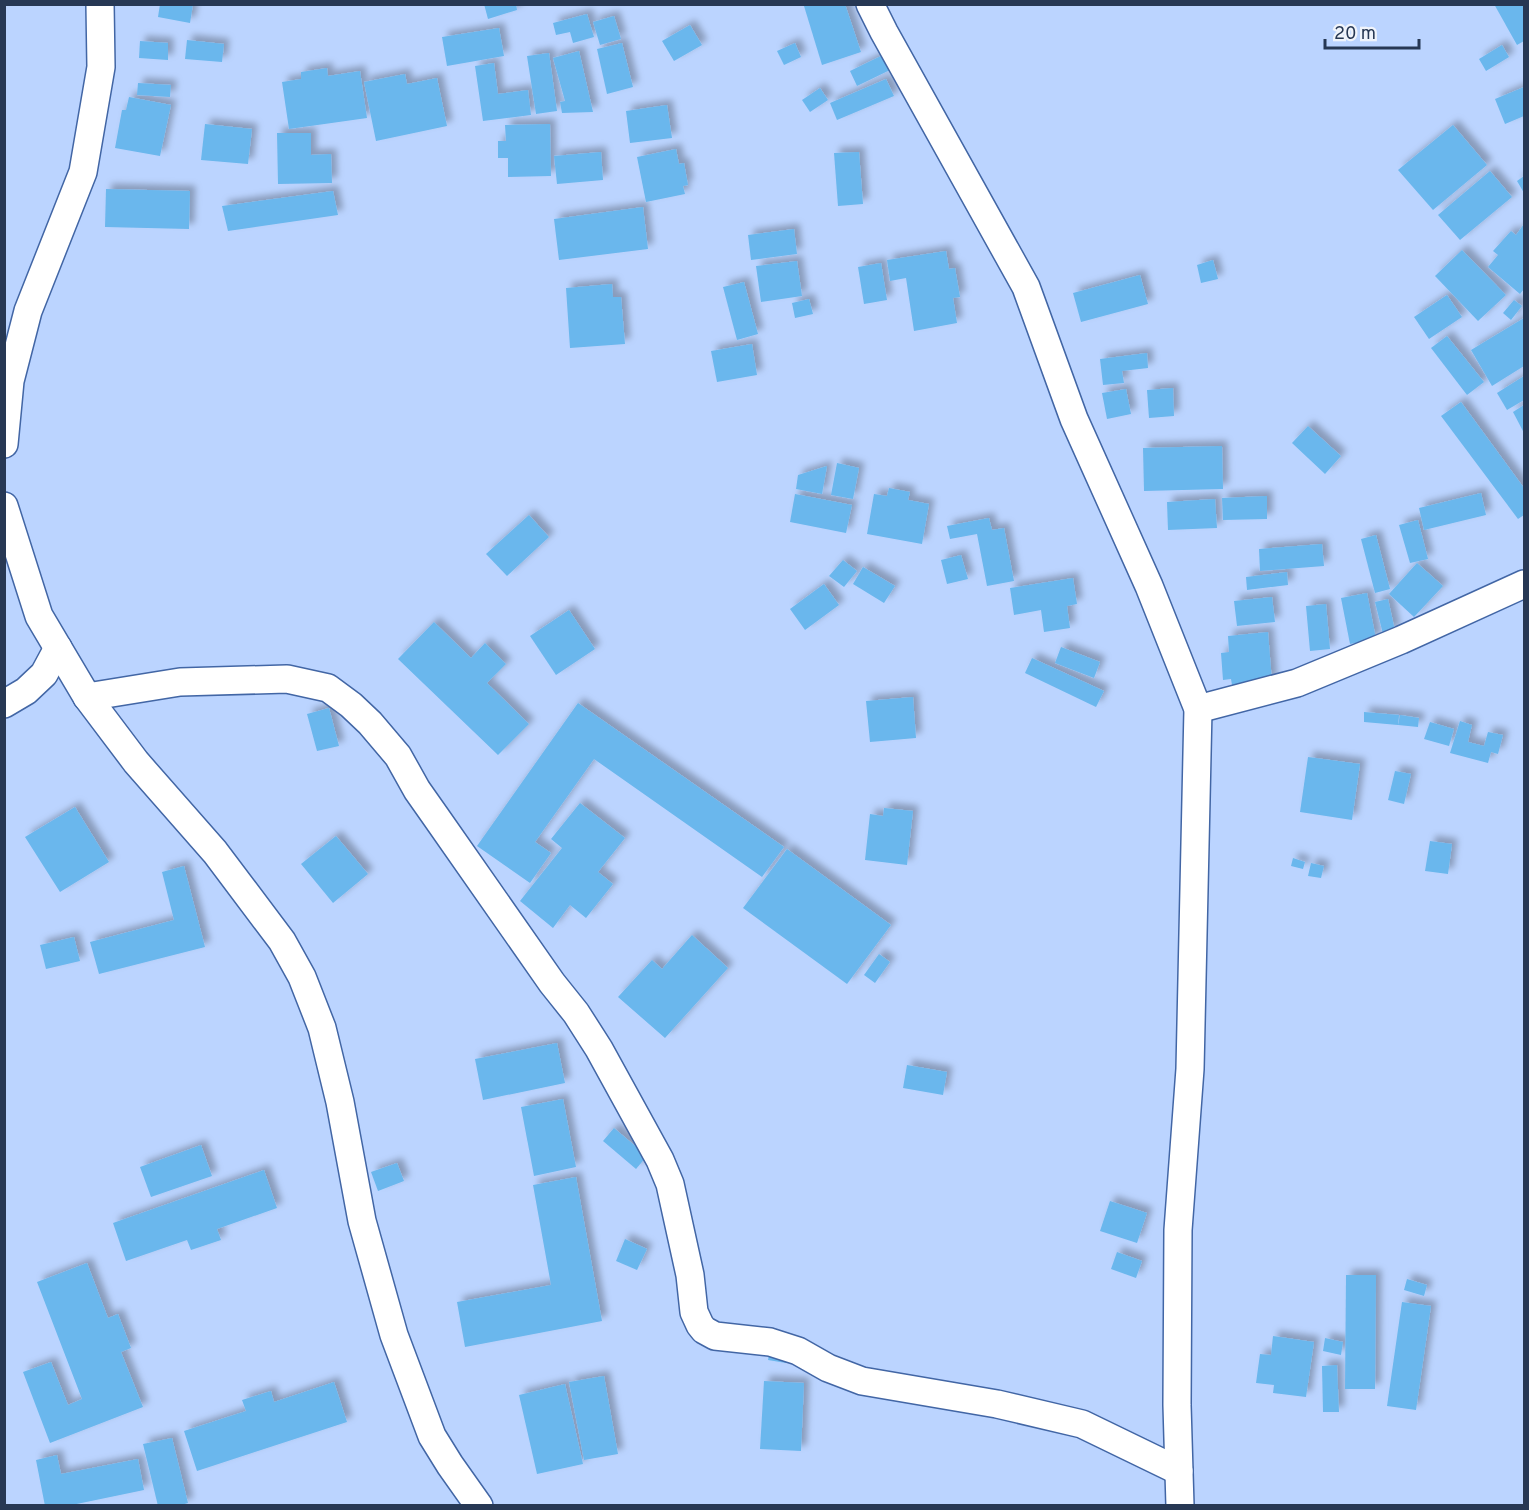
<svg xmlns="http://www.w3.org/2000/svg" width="1529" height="1510" viewBox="0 0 1529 1510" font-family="Overpass,sans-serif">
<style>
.building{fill:#6ab7ed;filter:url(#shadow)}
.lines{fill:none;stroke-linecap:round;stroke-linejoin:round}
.minor-casing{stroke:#4266a5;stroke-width:30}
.minor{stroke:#fff;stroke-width:27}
</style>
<defs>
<filter id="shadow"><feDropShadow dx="5.5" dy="-5.5" stdDeviation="3" flood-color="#0004"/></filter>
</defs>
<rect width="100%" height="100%" fill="#bbd4ff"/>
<g class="building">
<polygon points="160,4 193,4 190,23 158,17"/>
<polygon points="484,4 516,4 517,10 488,19"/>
<polygon points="809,4 845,4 861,52 822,65 804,6"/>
<polygon points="1494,4 1523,4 1524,8 1524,41 1517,45"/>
<polygon points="587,14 594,37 573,43 570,32 556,35 553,23"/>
<polygon points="614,16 621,39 600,45 593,22"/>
<polygon points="690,25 702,45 674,61 662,41"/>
<polygon points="499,28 504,56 447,66 442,37"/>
<polygon points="187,40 224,44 222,62 185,59"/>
<polygon points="140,41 168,43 168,60 139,58"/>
<polygon points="622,43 633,87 607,94 597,49"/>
<polygon points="795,43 801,57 784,65 777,51"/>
<polygon points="1502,45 1509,57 1486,71 1479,59"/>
<polygon points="579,51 593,112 562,113 560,102 565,101 553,58"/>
<polygon points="549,53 557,111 536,114 527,56"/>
<polygon points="883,55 890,70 857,86 850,71"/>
<polygon points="494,63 498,94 528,90 531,115 483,121 475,66"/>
<polygon points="327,68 328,76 360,71 367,118 289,129 282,82 301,79 301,72"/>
<polygon points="405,74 407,84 437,78 447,126 376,141 364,82"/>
<polygon points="886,79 894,96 837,120 830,103"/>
<polygon points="138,83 171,85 170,97 137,95"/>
<polygon points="1524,87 1524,116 1505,124 1495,99"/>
<polygon points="820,88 828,100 810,112 802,100"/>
<polygon points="129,97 171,105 160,156 115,148 122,110 126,110"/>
<polygon points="667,105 672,138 630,143 626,111"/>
<polygon points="205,124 252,129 248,164 201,160"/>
<polygon points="550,124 551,176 508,177 508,158 498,158 498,141 506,141 505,125"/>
<polygon points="1453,125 1487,165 1433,210 1398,170"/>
<polygon points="277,133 311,133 311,155 331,154 332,183 278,184"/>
<polygon points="676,149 679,164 684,163 688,185 683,186 685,194 646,202 637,157"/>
<polygon points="601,152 603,180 557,184 554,156"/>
<polygon points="859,152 863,204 838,206 834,153"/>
<polygon points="1490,171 1512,197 1460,240 1438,215"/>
<polygon points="1524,176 1524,193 1517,181"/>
<polygon points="106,189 190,191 189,229 105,227"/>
<polygon points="333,191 338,215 228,231 222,206"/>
<polygon points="643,207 648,249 559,260 554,219"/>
<polygon points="1524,224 1524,289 1520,294 1488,267 1498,255 1493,251 1511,231 1516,235"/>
<polygon points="794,229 797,254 751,260 748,235"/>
<polygon points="1462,250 1506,295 1478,321 1435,276"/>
<polygon points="946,251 949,269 955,268 960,297 953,298 957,323 914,331 906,278 890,281 887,260"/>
<polygon points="1213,260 1218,279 1201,283 1197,265"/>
<polygon points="797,261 802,296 761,302 756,266"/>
<polygon points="881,263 887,300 864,304 858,267"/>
<polygon points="1140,275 1148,304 1081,322 1073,293"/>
<polygon points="744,282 758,334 737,340 723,287"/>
<polygon points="612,284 613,297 621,297 625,344 570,348 566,288"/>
<polygon points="1447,295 1462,317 1429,339 1414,317"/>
<polygon points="809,299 813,314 795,318 792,303"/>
<polygon points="1514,300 1522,306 1511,320 1503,313"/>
<polygon points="1524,318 1524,366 1492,386 1471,350"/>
<polygon points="1447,336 1484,382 1467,395 1431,348"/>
<polygon points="752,344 757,375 717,382 711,351"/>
<polygon points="1147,353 1148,368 1122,371 1124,383 1103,385 1100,359"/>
<polygon points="1524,376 1524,400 1507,410 1497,393"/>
<polygon points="1173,388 1174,416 1149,418 1147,390"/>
<polygon points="1126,389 1131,414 1107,419 1102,393"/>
<polygon points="1461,402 1524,488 1524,515 1518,519 1441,416"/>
<polygon points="1524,405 1524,433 1513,412"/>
<polygon points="1308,426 1341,456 1325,474 1292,443"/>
<polygon points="1222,446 1223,489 1144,491 1143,448"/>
<polygon points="837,463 859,468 853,499 831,495"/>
<polygon points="827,466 822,494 796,489 798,475"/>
<polygon points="889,488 910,492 908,500 929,504 922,544 867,534 874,494 887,496"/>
<polygon points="1481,493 1486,515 1424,530 1419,508"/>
<polygon points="795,494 852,505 846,533 790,522"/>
<polygon points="1267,496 1267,519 1223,520 1222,498"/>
<polygon points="1215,499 1217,528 1168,530 1167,502"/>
<polygon points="529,515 549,537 507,576 486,554"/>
<polygon points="989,518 992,530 1004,528 1014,581 987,586 977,534 950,539 947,526"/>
<polygon points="1418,520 1428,559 1410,563 1399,525"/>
<polygon points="1376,535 1390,589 1375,593 1361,539"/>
<polygon points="1322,544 1324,566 1260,571 1259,549"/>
<polygon points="961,555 968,579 947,584 941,560"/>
<polygon points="843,560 857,571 844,587 829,576"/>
<polygon points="1417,563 1443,586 1414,617 1389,594"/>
<polygon points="863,567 895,586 884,603 853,584"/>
<polygon points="1287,572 1288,585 1247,590 1246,577"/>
<polygon points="1073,578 1077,604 1067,606 1070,628 1044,632 1041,610 1014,615 1010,588"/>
<polygon points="824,584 839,605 805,630 790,609"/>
<polygon points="1367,593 1376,639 1350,644 1341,598"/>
<polygon points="1272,597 1275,622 1237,626 1234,601"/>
<polygon points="1388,599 1395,631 1383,634 1375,602"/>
<polygon points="1326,604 1330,649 1310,651 1306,606"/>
<polygon points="569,610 595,649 556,675 530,636"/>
<polygon points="434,622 471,658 485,643 506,664 487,683 529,724 498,755 398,659"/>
<polygon points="1268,632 1272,682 1232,685 1231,679 1223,680 1221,653 1229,652 1228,636"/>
<polygon points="1061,647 1100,662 1094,678 1055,663"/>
<polygon points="1032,658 1104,691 1096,707 1025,673"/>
<polygon points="913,697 916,738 870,742 866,701"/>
<polygon points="578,703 784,847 762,877 594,759 535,842 551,853 530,883 477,846"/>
<polygon points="329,708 339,746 317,751 307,714"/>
<polygon points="1364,712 1399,715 1398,725 1364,722"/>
<polygon points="1400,715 1419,718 1418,727 1398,725"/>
<polygon points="1460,721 1472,725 1468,742 1484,746 1488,732 1503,735 1498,754 1491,752 1488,763 1450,753"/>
<polygon points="1430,722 1454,729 1449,746 1424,739"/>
<polygon points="1308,757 1360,764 1352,820 1300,812"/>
<polygon points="1395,771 1411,774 1404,804 1388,800"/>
<polygon points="580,803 625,838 598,872 613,884 586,918 570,905 553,928 520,901 562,848 551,839"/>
<polygon points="75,807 109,862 60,892 25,837"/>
<polygon points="884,808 913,811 907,865 865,860 870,814 883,816"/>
<polygon points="336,836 368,874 333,903 301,864"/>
<polygon points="1430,841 1452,844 1448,874 1425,871"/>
<polygon points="787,849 891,925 847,984 743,908"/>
<polygon points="1293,858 1305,862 1303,869 1291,866"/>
<polygon points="1311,863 1324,866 1321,878 1308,876"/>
<polygon points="184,866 205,947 99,974 90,942 174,920 162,872"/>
<polygon points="692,935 728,968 665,1038 618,997 652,960 662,969"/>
<polygon points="74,937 80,961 46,969 40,945"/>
<polygon points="879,954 890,962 875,983 864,975"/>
<polygon points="557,1043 565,1083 483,1100 475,1059"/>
<polygon points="907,1065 947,1072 943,1095 903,1088"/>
<polygon points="563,1099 576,1167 534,1176 521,1107"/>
<polygon points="614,1128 647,1156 636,1169 603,1141"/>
<polygon points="201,1145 212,1176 151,1197 140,1167"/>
<polygon points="397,1163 404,1181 378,1191 371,1172"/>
<polygon points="264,1170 277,1208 217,1229 221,1240 191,1250 187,1240 126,1261 113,1223"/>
<polygon points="576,1177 602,1321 465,1347 457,1302 551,1285 533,1185"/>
<polygon points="1110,1201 1147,1213 1137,1243 1100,1231"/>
<polygon points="625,1239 647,1249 637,1270 616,1261"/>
<polygon points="1117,1252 1142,1261 1136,1278 1111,1269"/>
<polygon points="87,1263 108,1318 118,1314 131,1348 121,1352 143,1407 50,1443 23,1372 51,1362 68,1405 82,1399 37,1282"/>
<polygon points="1346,1275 1376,1275 1375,1389 1345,1389"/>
<polygon points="1407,1279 1427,1285 1424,1296 1404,1290"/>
<polygon points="1402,1302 1431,1306 1416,1410 1387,1406"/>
<polygon points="1273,1336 1314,1342 1306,1397 1273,1393 1274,1385 1256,1383 1260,1354 1271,1355"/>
<polygon points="1325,1338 1343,1342 1341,1355 1323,1351"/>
<polygon points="770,1351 787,1355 786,1363 768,1360"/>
<polygon points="1337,1365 1339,1412 1323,1412 1322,1366"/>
<polygon points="604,1376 618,1454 584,1460 569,1382"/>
<polygon points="764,1381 804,1383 801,1451 760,1449"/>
<polygon points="334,1382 347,1422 197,1471 184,1431 246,1411 242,1400 271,1391 274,1402"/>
<polygon points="565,1384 583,1464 537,1474 519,1395"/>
<polygon points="172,1438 188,1503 178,1506 158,1506 143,1444"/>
<polygon points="57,1455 61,1474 138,1459 144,1490 67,1506 45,1506 36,1460"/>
</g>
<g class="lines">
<g class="minor-casing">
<g id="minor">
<polyline points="870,4 884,32 1026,287 1074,419 1149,586 1198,709 1190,1069 1178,1230 1177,1405 1180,1506"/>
<polyline points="4,444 10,381 28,311 83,172 101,67 100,4"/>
<polyline points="4,506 39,616 87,697 136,762 215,852 282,941 302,977 322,1028 340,1102 362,1221 394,1335 432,1436 450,1465 479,1506"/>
<polyline points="87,697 180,682 287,679 328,688 351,705 370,723 398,756 417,790 436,817 552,983 576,1013 599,1049 660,1160 670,1184 690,1275 694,1312 700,1325 704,1330 715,1336 770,1342 798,1351 828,1368 862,1381 997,1404 1082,1424 1179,1471"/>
<polyline points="4,704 26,691 44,674 58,648"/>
<polyline points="1198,709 1297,683 1401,640 1524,584"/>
</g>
</g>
<use href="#minor" class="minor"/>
</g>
<rect width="1529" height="1510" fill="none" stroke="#273854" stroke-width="12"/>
<path d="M1325 39v9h94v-9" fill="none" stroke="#273854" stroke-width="3"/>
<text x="1334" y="39" font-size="18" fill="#273854" stroke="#f0f4fb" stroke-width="4.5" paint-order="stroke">20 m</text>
</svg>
